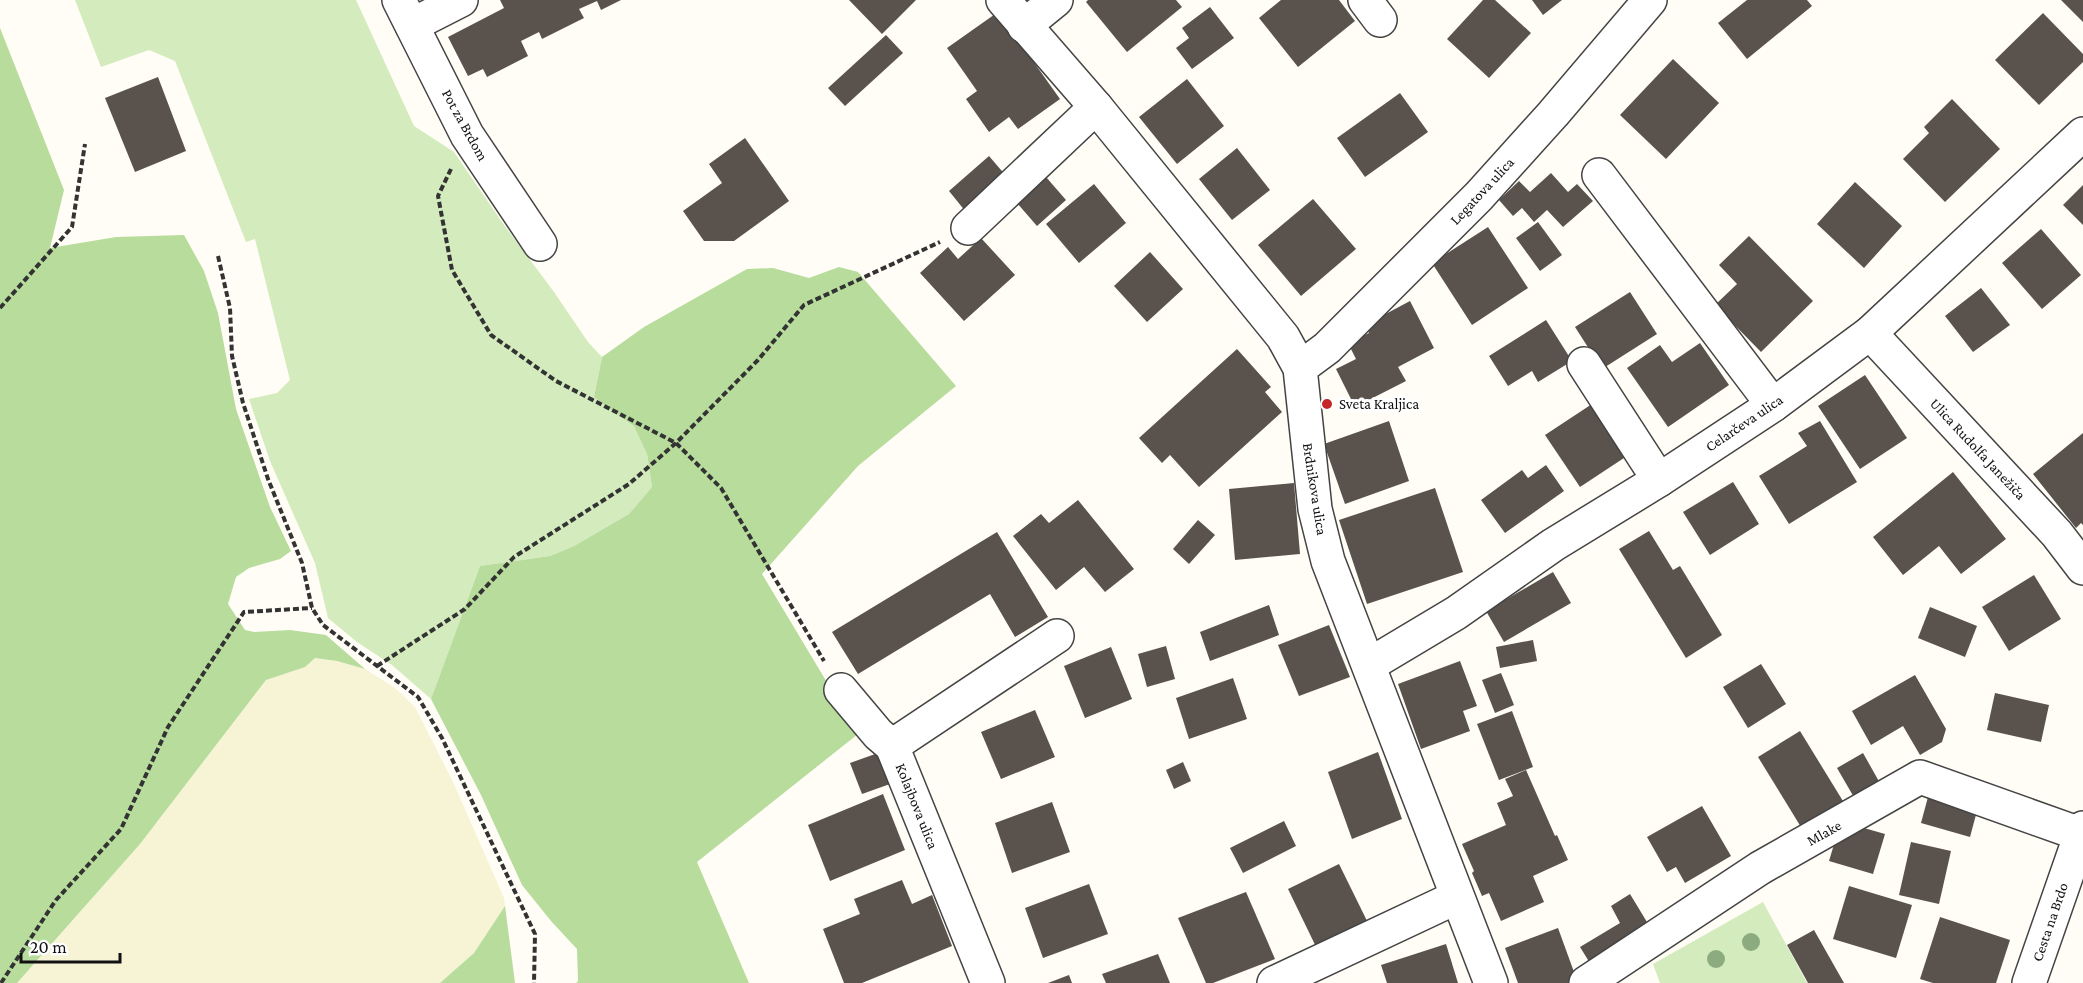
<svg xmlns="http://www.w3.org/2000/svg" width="2083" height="983" viewBox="0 0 2083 983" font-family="'Crimson Pro',serif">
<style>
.farmland{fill:#f6f4d4}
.green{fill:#d3ebbd}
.forest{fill:#b7dc9c}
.building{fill:#5a524d}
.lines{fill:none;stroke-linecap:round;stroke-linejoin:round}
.minor-casing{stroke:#444;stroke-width:36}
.path{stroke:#333;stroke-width:4;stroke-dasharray:6 3;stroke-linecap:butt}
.minor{stroke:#fff;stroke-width:33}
.tree{fill:#8cac7f}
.poi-dot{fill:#c3272a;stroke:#fff;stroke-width:2}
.labels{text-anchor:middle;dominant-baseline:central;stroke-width:6;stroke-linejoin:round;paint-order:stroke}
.street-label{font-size:15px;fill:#111;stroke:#fff}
.poi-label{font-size:15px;fill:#111;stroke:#fff;text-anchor:start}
</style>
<rect width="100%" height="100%" fill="#fffdf5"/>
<polygon class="farmland" points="315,658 337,661 365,669 395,688 415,707 453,782 504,898 505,906 474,953 440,983 17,983 140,844 266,680 305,667"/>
<g class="green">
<polygon points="75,0 356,0 414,126 454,152 504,225 554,292 588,342 602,357 594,397 634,425 647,454 652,487 629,514 574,546 550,556 480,566 431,699 392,665 357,642 328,618 315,563 270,461 249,399 277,393 290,380 255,239 246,242 175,61 149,50 101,67"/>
<polygon points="1763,902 1807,983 1660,983 1653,964"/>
</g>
<g class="forest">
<polygon points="0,28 64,190 50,248 116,237 184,235 204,271 218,313 236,409 270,507 291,551 280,559 249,568 236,577 228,604 245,630 254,632 290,630 326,635 365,669 337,661 315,658 305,667 266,680 140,844 17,983 0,983"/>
<polygon points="839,267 858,272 956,386 858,466 762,574 858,734 697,862 749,983 576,983 578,981 577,949 551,921 522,885 481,795 431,699 480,566 550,556 574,546 629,514 652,487 647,454 634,426 594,397 602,357 644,327 747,269 773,268 809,278"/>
<polygon points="505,906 515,983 440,983 474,953"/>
</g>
<g class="building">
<polygon points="500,0 621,0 601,10 597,1 579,9 584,18 542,39 539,32 521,41 528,56 487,77 483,69 468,76 448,37 504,8"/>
<polygon points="849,0 916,0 882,34"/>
<polygon points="1088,0 1176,0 1182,7 1127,52 1086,2"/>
<polygon points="1281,0 1339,0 1355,21 1298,67 1259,18"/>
<polygon points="1483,0 1495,0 1531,33 1489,78 1447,39"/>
<polygon points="1532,0 1562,0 1543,15"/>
<polygon points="1747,0 1807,0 1812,6 1747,59 1718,23"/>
<polygon points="2061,0 2083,0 2083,22"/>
<polygon points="1210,7 1234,38 1192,69 1176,48 1189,38 1182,28"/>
<polygon points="998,12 1060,99 1018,129 1009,117 989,132 966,99 977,91 947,48"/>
<polygon points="2043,13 2083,54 2083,62 2039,105 1995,60"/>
<polygon points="886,35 903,53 845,106 828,88"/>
<polygon points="1673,59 1719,103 1666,159 1620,115"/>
<polygon points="158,77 186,151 135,172 105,98"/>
<polygon points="1187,79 1224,126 1177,164 1139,117"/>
<polygon points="1400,93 1428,132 1365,177 1337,138"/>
<polygon points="1952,99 2000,149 1945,202 1903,159 1929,133 1924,127"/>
<polygon points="745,138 789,201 734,241 704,241 683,211 722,183 709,164"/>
<polygon points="1237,148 1270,190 1232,220 1199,179"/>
<polygon points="989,156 1007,177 966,212 949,191"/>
<polygon points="1551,173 1568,192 1577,184 1593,201 1563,227 1547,210 1534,222 1522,208 1513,216 1499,200 1519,181 1530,192"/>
<polygon points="1046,177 1066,200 1037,226 1017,203"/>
<polygon points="1855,182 1902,226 1864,268 1817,224"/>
<polygon points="1094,184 1126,223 1079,263 1046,224"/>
<polygon points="2083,185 2083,225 2063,205"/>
<polygon points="1313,199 1356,249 1301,296 1258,245"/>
<polygon points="1538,222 1562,255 1540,271 1516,238"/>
<polygon points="1488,227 1528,288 1472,325 1432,263"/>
<polygon points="2041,229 2081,275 2042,309 2002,263"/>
<polygon points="1749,236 1813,301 1761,352 1715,305 1737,284 1719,265"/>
<polygon points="981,238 1015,275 964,321 920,273 948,247 958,259"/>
<polygon points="1150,252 1183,289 1147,322 1114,286"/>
<polygon points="1981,288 2010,325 1973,352 1945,316"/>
<polygon points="1630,292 1657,334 1602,369 1575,327"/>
<polygon points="1410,301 1434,348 1398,367 1406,381 1355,407 1336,369 1356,359 1348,343 1369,333 1365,325"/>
<polygon points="1546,320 1572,361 1538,382 1532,371 1508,386 1489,356"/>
<polygon points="1700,343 1729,385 1668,427 1627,368 1660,345 1672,362"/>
<polygon points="1237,349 1271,387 1265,392 1282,412 1199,487 1170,455 1162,463 1139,438"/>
<polygon points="1865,375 1907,438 1860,469 1818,406"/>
<polygon points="1592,404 1627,456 1580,487 1545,435"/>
<polygon points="1389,421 1409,481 1345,504 1324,444"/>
<polygon points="1820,421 1857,482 1789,524 1759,476 1807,446 1798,433"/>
<polygon points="2083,433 2083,525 2081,523 2076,528 2033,474"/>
<polygon points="1546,465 1564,491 1505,533 1481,500 1522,470 1528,478"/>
<polygon points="1953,472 2006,539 1961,574 1939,546 1903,575 1873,537"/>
<polygon points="1733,482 1759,524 1710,555 1683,512"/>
<polygon points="1294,483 1300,554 1235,560 1229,489"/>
<polygon points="1435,488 1463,572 1367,604 1339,520"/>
<polygon points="1078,500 1134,569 1105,592 1084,567 1056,590 1013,536 1041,514 1049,523"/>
<polygon points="1198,520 1215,535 1189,564 1173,549"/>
<polygon points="1649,531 1673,570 1680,566 1722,635 1686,658 1619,549"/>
<polygon points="997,532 1048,617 1015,637 990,594 858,674 832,632"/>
<polygon points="1553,572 1571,603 1504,642 1486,611"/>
<polygon points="2034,575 2061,619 2009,651 1982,607"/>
<polygon points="1269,605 1279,635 1210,661 1200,632"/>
<polygon points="1930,607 1977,626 1965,657 1918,638"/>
<polygon points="1329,625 1350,677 1299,696 1278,645"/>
<polygon points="1533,640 1537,661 1500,668 1496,647"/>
<polygon points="1166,646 1175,679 1147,687 1138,654"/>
<polygon points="1111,647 1132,699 1085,718 1064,666"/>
<polygon points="1460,661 1477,706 1463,711 1470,731 1421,749 1398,684"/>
<polygon points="1761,664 1786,704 1748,728 1723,687"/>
<polygon points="1501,673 1514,705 1495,713 1482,680"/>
<polygon points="1915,675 1946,729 1942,742 1920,755 1903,726 1871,745 1852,711"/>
<polygon points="1233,678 1247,719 1189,739 1176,698"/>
<polygon points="1995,693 2049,705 2041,742 1987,730"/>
<polygon points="1035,710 1055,757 1001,779 981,732"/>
<polygon points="1512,711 1533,767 1499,780 1477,724"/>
<polygon points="1800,731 1846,806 1804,832 1758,757"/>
<polygon points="1378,752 1402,819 1352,839 1328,772"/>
<polygon points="878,753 890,784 862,794 850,763"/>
<polygon points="1863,753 1881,785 1855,799 1837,768"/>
<polygon points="1183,762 1191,781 1174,789 1166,770"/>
<polygon points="1526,770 1555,836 1557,835 1568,860 1533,876 1544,902 1501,921 1489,893 1482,896 1472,873 1474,871 1462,844 1506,825 1497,803 1513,796 1505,779"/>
<polygon points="883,794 905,850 830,881 808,825"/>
<polygon points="1928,797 1977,811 1970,837 1921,823"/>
<polygon points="1052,802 1070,852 1012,873 995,823"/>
<polygon points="1702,806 1731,856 1685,883 1676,867 1667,872 1647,837"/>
<polygon points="1284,821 1296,846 1243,873 1230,848"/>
<polygon points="1864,828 1885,834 1873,874 1829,861 1835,841"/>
<polygon points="1911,842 1951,851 1939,904 1899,895"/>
<polygon points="1339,864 1371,929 1320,955 1288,889"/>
<polygon points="902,880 912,904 932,895 952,946 862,983 844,983 823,929 860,914 854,899"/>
<polygon points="1089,884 1108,934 1043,958 1025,908"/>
<polygon points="1849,886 1912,905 1896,958 1833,939"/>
<polygon points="1246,892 1275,959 1213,983 1206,983 1178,918"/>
<polygon points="1630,894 1653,932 1593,968 1580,947 1620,923 1611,906"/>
<polygon points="1940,917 2010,940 1996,983 1933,983 1920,979"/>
<polygon points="1558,928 1578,983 1518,983 1505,948"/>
<polygon points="1814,930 1844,983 1808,983 1787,945"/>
<polygon points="1446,944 1458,983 1387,983 1381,965"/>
<polygon points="1158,954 1170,983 1106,983 1102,974"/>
<polygon points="1069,975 1072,983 1048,983"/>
</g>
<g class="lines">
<g class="minor-casing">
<g id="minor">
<polyline points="399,0 467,135 540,244"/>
<polyline points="1003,0 1096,107 1283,337 1300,368 1315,509 1328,561 1491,983"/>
<polyline points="1365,0 1380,20"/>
<polyline points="412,25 461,0"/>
<polyline points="1024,26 1056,0"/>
<polyline points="1599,175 1773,405"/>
<polyline points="968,228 1096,107"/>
<polyline points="1870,333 2057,534 2083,568"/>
<polyline points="1584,364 1659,480"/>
<polyline points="1300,368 1327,348 1479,196 1553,114 1650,0"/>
<polyline points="1369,665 1456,613 1553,545 1659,480 1773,405 1870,333 2083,134"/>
<polyline points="841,690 878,734 892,746"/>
<polyline points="988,983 892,746 1057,636"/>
<polyline points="1274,983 1457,897"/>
<polyline points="1586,983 1760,868 1920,777 2080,834"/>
<polyline points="2029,983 2083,828"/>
</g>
</g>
<g class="path">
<polyline points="451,169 438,196 452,270 491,335 556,381 676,443 721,488 824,661"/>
<polyline points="218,256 230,308 232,356 243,403 268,479 302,563 312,608 323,625 418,697 442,738 535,934 534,983"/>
<polyline points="0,308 72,227 85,144"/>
<polyline points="377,666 465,609 514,557 629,484 676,443 758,360 804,305 940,242"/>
<polyline points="1,983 56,900 121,829 168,727 244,612 312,608"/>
</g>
<use href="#minor" class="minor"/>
</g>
<g class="tree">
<circle cx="1751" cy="942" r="9"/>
<circle cx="1716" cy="959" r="9"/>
</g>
<circle class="poi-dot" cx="1327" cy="404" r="6"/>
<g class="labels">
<g class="street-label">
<text transform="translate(465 125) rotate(61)">Pot za Brdom</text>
<text transform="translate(1482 191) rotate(-47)">Legatova ulica</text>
<text transform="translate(1744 423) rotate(-34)">Celarčeva ulica</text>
<text transform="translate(1978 449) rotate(47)">Ulica Rudolfa Janežiča</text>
<text transform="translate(1315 489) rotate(81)">Brdnikova ulica</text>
<text transform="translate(917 806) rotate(68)">Kolajbova ulica</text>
<text transform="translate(1824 833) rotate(-29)">Mlake</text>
<text transform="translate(2050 922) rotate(-71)">Cesta na Brdo</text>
</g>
<g class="poi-label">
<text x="1339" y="404">Sveta Kraljica</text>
</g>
</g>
<path d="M21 953v9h99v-9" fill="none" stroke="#111111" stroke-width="3"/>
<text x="30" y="953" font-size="18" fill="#111111" stroke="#ffffff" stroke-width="4.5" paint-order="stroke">20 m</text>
</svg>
